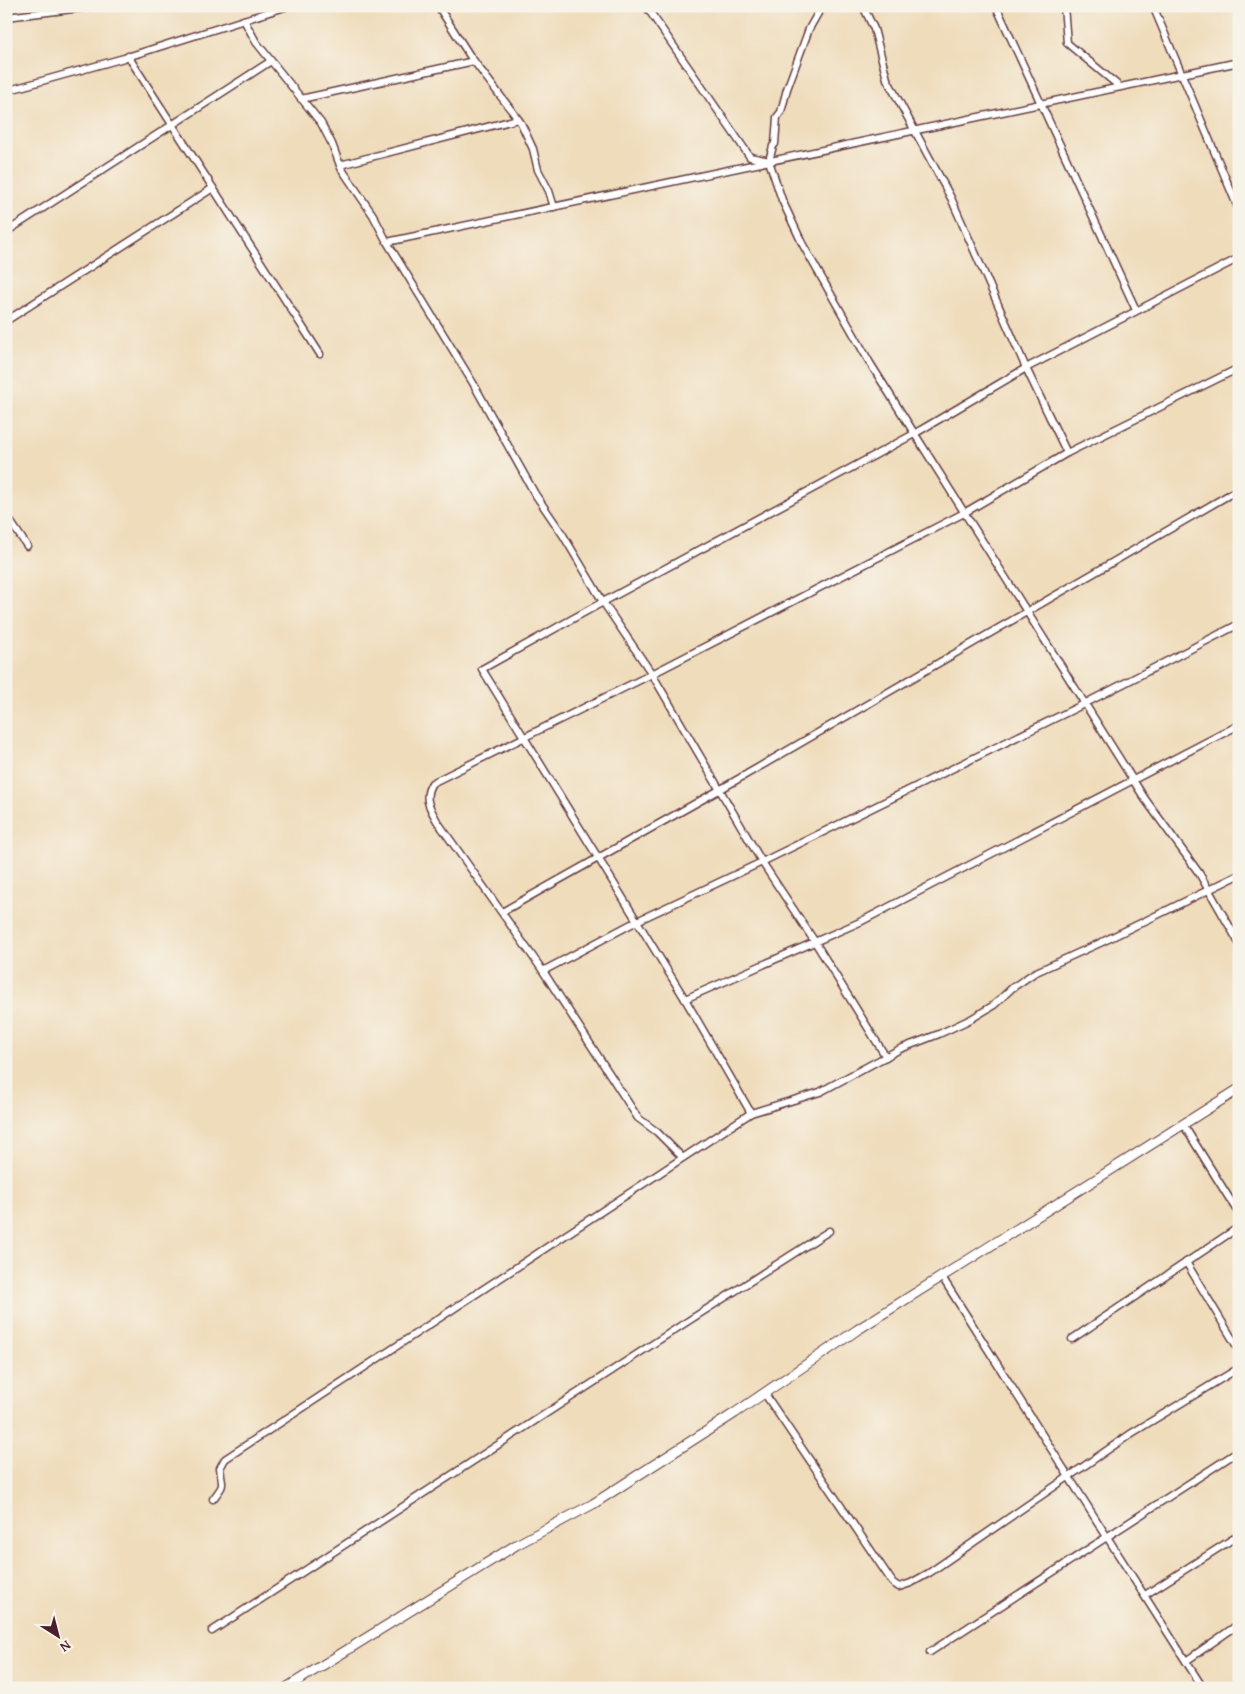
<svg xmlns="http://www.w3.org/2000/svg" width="1245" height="1694" viewBox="0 0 1245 1694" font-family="'Gentium Book Plus',serif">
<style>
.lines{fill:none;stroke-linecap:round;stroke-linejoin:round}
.street-casing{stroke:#633b41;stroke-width:9}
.secondary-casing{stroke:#633b41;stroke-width:11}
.street{stroke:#fff;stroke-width:6}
.secondary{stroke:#fff;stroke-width:9}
</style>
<rect width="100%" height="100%" fill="#f7f3e8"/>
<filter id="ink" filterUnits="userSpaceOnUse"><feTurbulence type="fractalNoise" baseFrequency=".02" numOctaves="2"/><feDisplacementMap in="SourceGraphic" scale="10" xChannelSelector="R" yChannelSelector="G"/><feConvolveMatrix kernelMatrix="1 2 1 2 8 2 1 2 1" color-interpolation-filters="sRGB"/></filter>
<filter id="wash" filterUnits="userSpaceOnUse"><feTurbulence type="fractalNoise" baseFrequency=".0096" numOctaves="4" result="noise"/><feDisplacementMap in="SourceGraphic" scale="20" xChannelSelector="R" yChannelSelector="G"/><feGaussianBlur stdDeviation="1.12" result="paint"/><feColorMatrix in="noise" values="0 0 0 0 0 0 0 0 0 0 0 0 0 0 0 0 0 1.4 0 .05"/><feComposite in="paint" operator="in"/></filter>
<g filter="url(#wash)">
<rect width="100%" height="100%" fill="#efdcbb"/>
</g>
<g filter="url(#ink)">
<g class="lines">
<g class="street-casing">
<g id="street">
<polyline points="438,6 470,56 521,123 533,149 538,170 549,191 554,207"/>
<polyline points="646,6 750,157 765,160"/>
<polyline points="822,6 809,29 787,89 781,112 777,117 775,144 773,146 769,161 782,200 803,245 870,363 1145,799 1199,873 1239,943"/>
<polyline points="863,6 874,29 887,79 951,198 1026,368 1067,453"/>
<polyline points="996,6 1136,310"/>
<polyline points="1064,6 1067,43 1120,87"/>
<polyline points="1153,6 1239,210"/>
<polyline points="6,17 98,6"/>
<polyline points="244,20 256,42 321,123 332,144 341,168 373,215 387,242 473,383 535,494 563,535 603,602 652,674 762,862 815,942 886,1057"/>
<polyline points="128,56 320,354"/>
<polyline points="6,91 124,58 288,6"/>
<polyline points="301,99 474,61"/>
<polyline points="340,165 518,119"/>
<polyline points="6,232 271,61"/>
<polyline points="387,242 1239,62"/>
<polyline points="1239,258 1026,368 914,434 603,602 482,669 685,999 751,1113 820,1092 900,1049 939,1034 971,1019 994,1005 1012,988 1034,973 1100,943 1239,875"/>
<polyline points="6,321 213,188"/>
<polyline points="6,515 27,546"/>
<polyline points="502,912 721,789 1239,489"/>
<polyline points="543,971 637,921 762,862 1084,704 1239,624"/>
<polyline points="685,999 860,922 1239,725"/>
<polyline points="1183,1124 1239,1214"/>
<path d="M682,1157L657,1132L638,1118L543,971L437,821C429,807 423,797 432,783L652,674L964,513L1067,453L1239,368"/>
<polyline points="1186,1262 1239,1350"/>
<polyline points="942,1277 1203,1688"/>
<polyline points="1072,1339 1239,1227"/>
<polyline points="765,1394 893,1583 899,1587 911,1583 929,1573 1132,1433 1239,1368"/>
<path d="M213,1499C226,1482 222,1487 220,1468L225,1459L751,1113"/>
<polyline points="1145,1595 1239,1535"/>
<polyline points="212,1631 685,1323 829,1231"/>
<polyline points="930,1652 1239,1451"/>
<polyline points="1186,1661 1239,1624"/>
</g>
</g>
<g class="secondary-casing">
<polyline id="secondary" points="286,1688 516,1545 593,1504 735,1413 857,1330 1239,1089"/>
</g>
<use href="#street" class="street"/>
<use href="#secondary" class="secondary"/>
</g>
</g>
<rect width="1245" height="1694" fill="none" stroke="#f7f3e8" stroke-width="25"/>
<g transform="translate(58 1636) rotate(144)" stroke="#f7f3e8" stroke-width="4" paint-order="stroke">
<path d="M0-4L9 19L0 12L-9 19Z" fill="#4a1f2b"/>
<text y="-8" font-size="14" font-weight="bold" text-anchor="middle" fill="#4a1f2b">N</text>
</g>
</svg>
